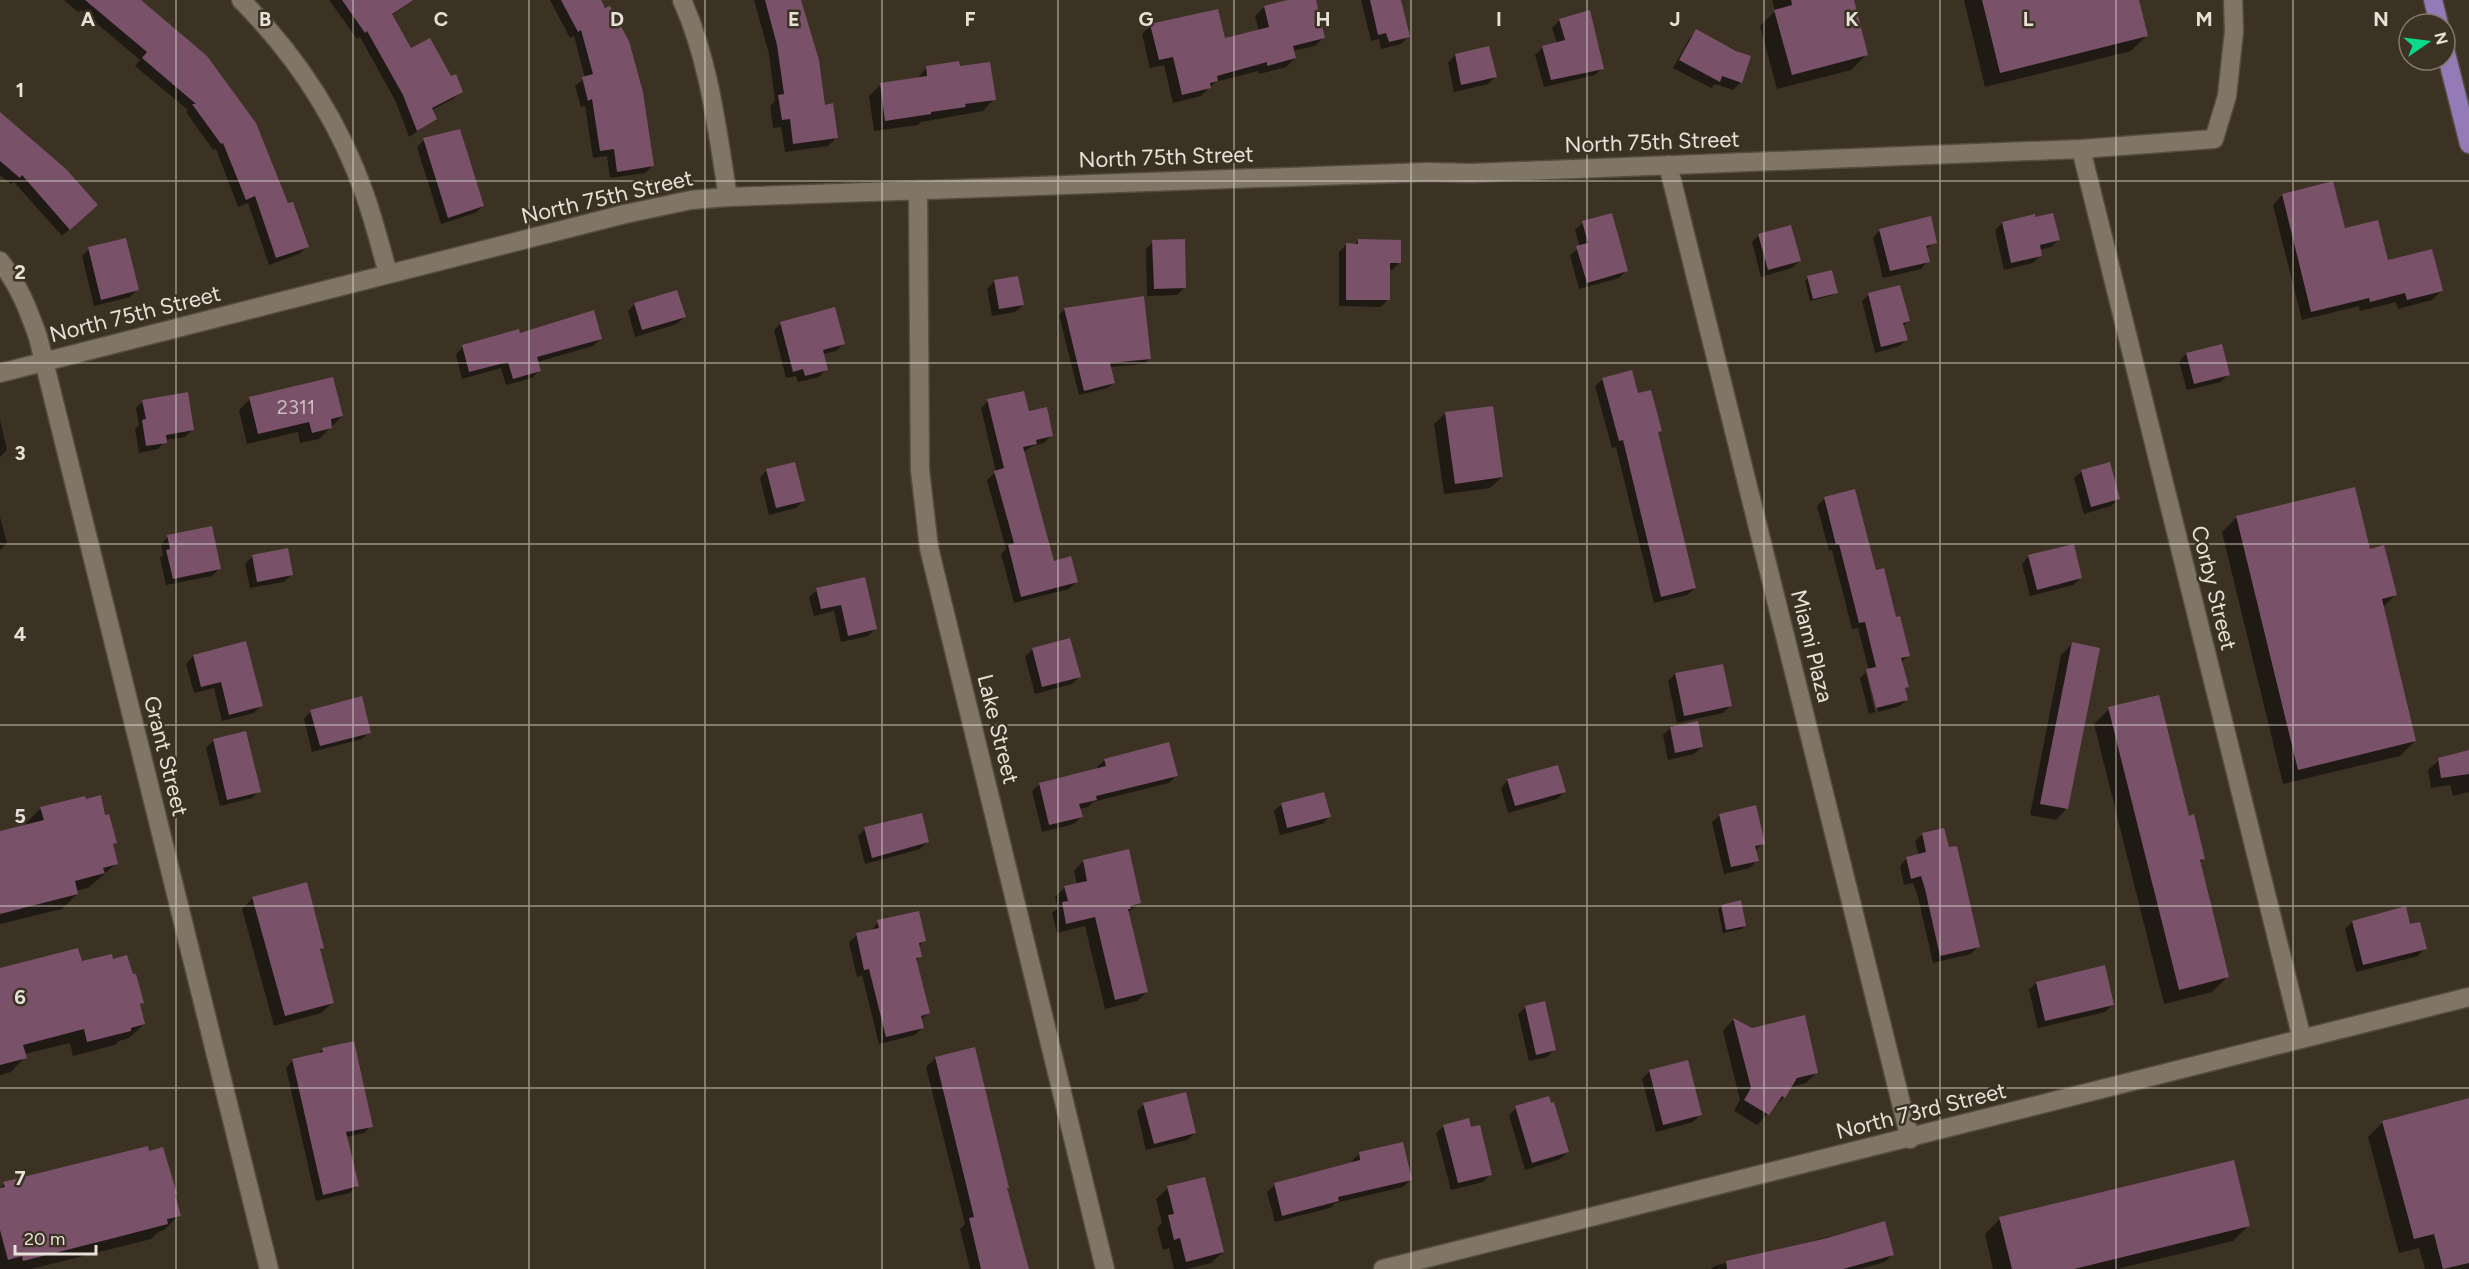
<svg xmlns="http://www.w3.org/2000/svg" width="2469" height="1269" font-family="Figtree,sans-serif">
<rect width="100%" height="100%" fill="#3b3224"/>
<!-- shadow -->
<path fill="#0007" d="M64 0H138L287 205 307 247 299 254 269 265 248 203 238 207 216 149 213 150 186 112 188 110 135 66 140 60 81 10 78 12Z
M329 0H403L405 4 391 16 410 50 450 78 461 92 453 99 432 110 435 119 409 137 396 102 360 37 357 39Z
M550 0H599L652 166 645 173 610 178 607 156 593 158 585 106 581 107 575 86 585 78 574 36 570 38Z
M754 0H799L824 106 837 137 828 146 785 152 781 127 773 128 770 106 775 101 769 54Z
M1293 0H1314L1324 37 1315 46 1293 51 1295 58 1286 67 1259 74 1258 71 1215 82 1201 96 1173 103 1164 65 1150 68 1142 34 1151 25 1224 40 1259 31 1255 16 1264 7Z
M1361 0H1400L1409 36 1401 44 1381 49 1379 39 1371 41Z
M1772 0H1852L1866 55 1851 70 1777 89 1760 26 1775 11Z
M1964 0H2137L2146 36 2131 51 1985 87Z
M1560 20 1602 68 1595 75 1544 87 1535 55 1543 47 1557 43 1552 28Z
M1696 31 1749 57 1740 83 1733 90 1715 84 1711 88 1673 68 1689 39Z
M1455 55 1495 77 1488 84 1454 92 1448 63Z
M927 67 994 99 983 111 921 122 918 125 874 131 869 96 880 85 916 80Z
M0 115 89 212 62 236 14 182 11 184 0 175Z
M424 140 483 206 475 213 441 224 417 147Z
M2282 195 2344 230 2387 262 2441 291 2432 300 2398 309 2396 302 2360 311 2359 306 2302 320 2273 205Z
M1583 223 1627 270 1619 278 1579 289 1570 255 1580 247 1575 230Z
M2002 223 2058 240 2051 247 2039 250 2041 255 2033 263 2004 270 1995 230Z
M1880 230 1935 242 1925 250 1928 261 1921 269 1883 278 1873 238Z
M1759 235 1799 261 1792 268 1761 277 1752 242Z
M1358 241 1399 263 1392 270H1388V299L1381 307 1339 306V252L1346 245H1354Z
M1153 242 1185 287 1177 295 1147 296 1146 249Z
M89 249 137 290 130 297 94 306 82 256Z
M1808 278 1836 292 1833 295 1810 301 1805 281Z
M995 281 1023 305 1015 312 992 316 987 289Z
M1899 286 1908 321 1903 327 1906 339 1900 346 1875 353 1862 301 1868 295Z
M635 304 684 317 677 324 635 337 628 311Z
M1065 309 1150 358 1144 364 1110 367 1114 382 1108 388 1079 395 1059 315Z
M781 323 843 344 836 351 823 354 826 369 819 377 798 382 796 376 786 378 774 330Z
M519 334 600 339 593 346 537 362 539 371 532 378 506 385 501 368 462 379 456 354 463 347Z
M2186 354 2228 374 2221 382 2187 390 2179 362Z
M1603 379 1637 395 1660 430 1657 433 1695 588 1687 595 1654 603 1616 447 1612 448 1595 386Z
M250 399 342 416 319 439 300 443 298 432 247 444 239 410Z
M143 401 192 430 185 437 165 440 158 449 139 453 135 429 139 425 136 408Z
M988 401 1028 413 1051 436 1044 443 1033 446 1023 452 1053 563 1076 582 1069 589 1014 603 1001 554 1006 549 987 480 996 472 981 408Z
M1446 413 1502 477 1490 488 1444 494 1434 424Z
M0 420 7 450 0 457Z
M767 470 803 501 796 508 769 515 760 478Z
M2082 471 2119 499 2111 506 2084 514 2074 478Z
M1824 499 1875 572 1908 655 1901 663 1907 687 1904 690 1907 699 1900 706 1878 712 1869 673H1866L1875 712 1869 714 1860 678 1869 670 1858 628 1852 629 1832 550 1829 551 1817 506Z
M0 517 7 543 0 550Z
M2237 517 2369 551 2395 595 2382 608 2415 741 2400 756 2283 784 2222 532Z
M168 537 220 568 212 576 166 585 160 558 163 555 161 544Z
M253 556 292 574 284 582 250 588 245 564Z
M2029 556 2081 578 2073 585 2030 596 2022 564Z
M864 578 876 628 868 636 841 642 834 611 814 616 809 597 817 590Z
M245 643 261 705 254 713 222 721 214 688 194 693 186 664 193 656Z
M2072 644 2067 808 2056 820 2030 815 2061 655Z
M1033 649 1079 677 1072 684 1035 694 1025 657Z
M1675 674 1730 706 1723 713 1677 723 1668 681Z
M2109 709 2188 817 2204 858 2199 863 2227 977 2212 992 2164 1004 2094 724Z
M311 711 369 732 362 739 312 752 304 719Z
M1670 728 1702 747 1694 754 1668 760 1663 735Z
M213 741 259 791 252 798 220 806 206 748Z
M2469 752V792L2453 796 2450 785 2431 788 2428 770 2439 760Z
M1105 760 1176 776 1169 783 1093 802 1088 807 1079 809 1081 817 1074 824 1042 832 1032 791 1040 784 1098 770 1097 767Z
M1508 780 1564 792 1557 799 1508 813 1501 788Z
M1282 804 1329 817 1322 824 1280 835 1274 811Z
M41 808 104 817 115 843 112 846 116 864 88 888 76 891 77 894 62 909 0 924V833L27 826 26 823Z
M1720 815 1763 843 1755 851 1757 860 1750 868 1724 874 1712 822Z
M865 829 927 842 920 849 865 864 858 836Z
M1923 834 1978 947 1971 954 1933 963 1918 897 1913 883 1904 885 1900 866 1907 858 1919 856 1915 841Z
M1083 861 1139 903 1128 913 1147 992 1137 1001 1105 1009 1085 926 1057 933 1052 913 1058 908 1055 897 1065 887 1077 885 1074 871Z
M253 898 323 947 319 951 333 1002 321 1013 274 1026 242 909Z
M1722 906 1745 925 1742 929 1723 933 1718 909Z
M878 922 924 941 918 947 920 956 916 961 928 1013 921 1020 923 1027 915 1035 879 1044 862 975 857 977 849 942 857 935 871 931Z
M2352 922 2425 948 2418 956 2356 972 2345 929Z
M112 960 142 1003 139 1006 144 1024 129 1038 119 1041 115 1045 73 1056 70 1043 25 1054V1057L11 1072 0 1075V970Z
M2036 983 2113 1004 2105 1012 2038 1028 2029 990Z
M1526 1007 1554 1049 1547 1057 1529 1061 1518 1014Z
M1733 1020 1817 1072 1806 1083 1790 1087 1784 1097 1757 1125 1734 1111 1740 1100 1723 1031Z
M323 1049 371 1126 364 1133 346 1137 357 1186 350 1193 316 1201 286 1068 293 1060 317 1055Z
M936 1058 1005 1189 1027 1269H970L960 1229 965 1224 926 1067Z
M1650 1071 1700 1115 1693 1122 1656 1132 1642 1079Z
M2469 1099V1269H2425L2419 1248 2399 1253 2368 1137 2383 1122Z
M1144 1104 1195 1133 1187 1140 1146 1150 1137 1111Z
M1516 1108 1568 1152 1560 1159 1525 1170 1509 1115Z
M1444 1126 1491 1174 1483 1182 1451 1190 1436 1133Z
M1359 1154 1410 1180 1403 1187 1335 1203 1330 1208 1275 1222 1267 1192 1275 1185 1353 1164 1352 1161Z
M4 1184 174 1195 179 1215 164 1230 158 1232 151 1239 31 1269H0V1188Z
M1168 1188 1223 1252 1211 1263 1187 1269H1174L1169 1248 1163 1250 1157 1228 1162 1223 1156 1199Z
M2000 1219 2248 1226 2233 1241 2117 1269H1993L1985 1234Z
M1884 1223 1892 1255 1885 1262 1860 1269H1711L1714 1266Z"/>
<!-- building -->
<path fill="#795169" d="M85 0H141L207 56 256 123 288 203 293 202 309 247 276 258 255 196 246 200 223 143 221 144 192 104H196L142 58 147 52Z
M342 0H413L392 14 411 48 430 38 451 76 456 74 463 92 432 108 437 119 417 131 403 95 367 31 365 33Z
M561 0H601L605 8 610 6 629 41 643 92 654 166 617 172 614 149 600 151 592 99 588 101 582 77 593 74 581 30 578 32Z
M765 0H801L819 60 825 105 833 103 838 138 793 144 790 119 782 120 778 95 784 94 777 45Z
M1287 0H1316L1325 38 1293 46 1296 58 1267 66V62L1217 76 1218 81 1210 83 1211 88 1182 95 1173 57 1159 60 1150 24 1218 9 1225 38 1269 27 1264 6Z
M1370 0H1401L1410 37 1389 42 1386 33 1378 35Z
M1791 0H1854L1868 55 1792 75 1774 10 1792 5Z
M1982 0H2139L2148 36 2000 73Z
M1590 10 1604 69 1551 80 1542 46 1565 40 1559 19Z
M1696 29 1736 51 1751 56 1742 83 1722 76 1720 82 1679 60Z
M1489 46 1497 77 1461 85 1455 54Z
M959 61 960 66 990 62 996 100 965 104 966 107 931 112V114L885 121 880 83 927 76 926 66Z
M0 112 66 169 98 205 70 230 22 175 20 178 0 161Z
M460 129 484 206 448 218 423 138Z
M2333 181 2345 228 2378 220 2388 260 2432 249 2443 291 2407 300 2405 293 2370 302 2369 298 2311 312 2282 194Z
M1612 213 1628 271 1587 283 1576 246 1588 243 1582 221Z
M2053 213 2060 240 2040 245 2042 256 2011 263 2002 222 2035 214V217Z
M1931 216 1937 243 1926 246 1930 262 1890 271 1879 229Z
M1791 225 1801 261 1768 270 1758 234Z
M126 238 139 290 101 300 88 247Z
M1185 239 1186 288 1154 289 1152 240Z
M1358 239 1401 240V263H1390V300H1346V243L1358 244Z
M1832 270 1838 293 1813 299 1807 276Z
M1018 276 1024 305 999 309 994 280Z
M1900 285 1910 321 1903 323 1908 340 1881 347 1868 293Z
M677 290 686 317 642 330 634 303Z
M1144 296 1151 359 1110 363 1115 383 1084 391 1064 308Z
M835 307 845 344 823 350 828 370 805 376 803 369 793 372 780 322Z
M594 310 602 339 537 357 541 371 513 379 508 362 469 372 462 345 519 329 520 333Z
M2222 344 2230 375 2194 384 2186 353Z
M1632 370 1638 393 1651 390 1662 431 1658 432 1696 588 1661 597 1623 440 1619 441 1602 378Z
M333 377 343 416 331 419 332 428 312 433 309 422 258 434 249 397Z
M1024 391 1029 411 1047 407 1053 436 1036 440 1037 444 1023 447 1054 561 1071 556 1078 582 1021 597 1008 545 1014 543 994 471 1004 468 987 399Z
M188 392 194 430 166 435 167 443 146 446 142 420 146 419 142 400Z
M1493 406 1503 477 1455 484 1445 412Z
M795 462 805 501 776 508 766 469Z
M2110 462 2120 499 2091 507 2081 470Z
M2355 487 2370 549 2384 545 2397 595 2382 599 2416 741 2298 770 2236 516Z
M1855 489 1876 570 1884 568 1896 617 1900 616 1910 656 1901 658 1909 687 1905 688 1908 700 1876 708 1866 669 1876 667 1865 622 1859 623 1839 544 1836 545 1824 497Z
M212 526 221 569 173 579 166 550 170 549 167 535Z
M2074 544 2082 578 2037 590 2028 555Z
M288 548 293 575 257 582 252 555Z
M865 577 877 629 848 636 841 605 821 609 816 588Z
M1070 638 1081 677 1042 687 1032 648Z
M246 641 263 706 229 715 221 682 201 687 193 655Z
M2072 642 2100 648 2068 809 2040 804Z
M1723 664 1732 706 1684 716 1675 673Z
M2159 695 2189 816 2194 814 2205 859 2200 860 2229 977 2179 990 2108 707Z
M362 696 371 733 320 746 310 710Z
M1698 721 1703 747 1675 753 1670 727Z
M246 731 261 792 227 800 213 739Z
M1169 742 1178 776 1096 796 1097 800 1079 804 1083 817 1049 825 1039 783 1106 766 1104 759Z
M2469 750V774L2441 778 2438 758Z
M1558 765 1566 792 1515 806 1507 779Z
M1324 792 1331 817 1287 828 1281 803Z
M101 795 105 815 109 814 117 843 113 844 118 864 103 868 105 873 75 881 78 894 0 914V831L44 820 40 807 85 796 86 799Z
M1756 805 1765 844 1755 846 1759 861 1731 867 1719 814Z
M922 813 929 842 872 858 864 827Z
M1944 828 1949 847 1957 846 1980 947 1940 956 1925 889 1921 876 1911 879 1906 857 1926 852 1922 833Z
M1129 849 1141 903 1130 906 1131 909H1128L1148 992 1115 1000 1095 917 1066 924 1062 902 1068 901 1064 886 1087 881 1083 860Z
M307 882 324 948 320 949 334 1003 285 1016 252 897Z
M1741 900 1746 926 1726 930 1721 905Z
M2406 906 2410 924 2420 922 2427 949 2363 965 2352 921Z
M919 911 926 941 919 943 922 957 916 958 930 1013 921 1016 924 1028 886 1037 869 969 864 970 856 933 879 928 877 920Z
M78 948 82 961 112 954 113 959 127 955 133 974H136L144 1003 140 1004 145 1024 131 1028V1031L87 1042 84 1029 23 1045 27 1058 0 1065V968Z
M2105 965 2114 1005 2045 1021 2036 982Z
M1545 1001 1556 1050 1536 1055 1525 1006Z
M1805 1015 1818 1073 1797 1078 1785 1098 1782 1096 1769 1115 1744 1100 1751 1088 1733 1018 1752 1028Z
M354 1041 373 1127 346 1132 359 1186 323 1195 292 1059 323 1052 322 1048Z
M975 1047 1009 1188H1007L1029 1269H981L969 1218 974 1217 935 1057Z
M1688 1060 1702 1115 1663 1125 1649 1070Z
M1186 1092 1196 1133 1154 1144 1143 1103Z
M1549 1096 1551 1103 1554 1102 1569 1152 1532 1163 1515 1106Z
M2469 1098V1263L2443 1269 2434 1234 2414 1239 2382 1121Z
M1469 1118 1471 1127 1480 1125 1492 1175 1458 1183 1443 1125Z
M1403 1142 1412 1180 1338 1197 1339 1201 1282 1216 1274 1183 1360 1160 1359 1152Z
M148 1146 149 1151 163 1147 177 1194 175 1195 181 1216 167 1219 168 1224 114 1238 23 1261 22 1256 8 1260 0 1230V1188L5 1187 3 1182Z
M2234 1160 2250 1226 2074 1269H2012L1999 1217Z
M1205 1177 1224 1252 1186 1262 1180 1238 1174 1240 1168 1215 1174 1214 1167 1186Z
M1885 1221 1894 1255 1843 1269H1727L1726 1261 1827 1238Z"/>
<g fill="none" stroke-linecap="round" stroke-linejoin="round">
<!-- street casing -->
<g stroke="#554d41" stroke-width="21">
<path id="street" d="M241 0C296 55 339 121 365 195 374 221 381 248 388 274
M682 0C710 63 717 130 728 197
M2081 149 2302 1039
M1668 165 1910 1139
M918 190 920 470 929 548 1105 1269
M0 261C19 285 28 309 38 337L269 1269
M0 373 625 214 691 200 728 197 1428 172 1471 173 2081 149 2214 139 2227 96 2234 31 2233 0
M1383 1269 2469 997"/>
</g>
<!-- primary casing -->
<g stroke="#554d41" stroke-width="21">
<path id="primary" d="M2433 0 2439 24
M2445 49 2469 144"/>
</g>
<!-- street -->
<use href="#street" stroke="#817666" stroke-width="18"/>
<!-- primary -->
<use href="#primary" stroke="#957ab8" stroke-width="18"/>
</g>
<!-- grid -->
<path fill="none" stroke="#e7e1d8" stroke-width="1.5" stroke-opacity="0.55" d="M176 0V1269M353 0V1269M529 0V1269M705 0V1269M882 0V1269M1058 0V1269M1234 0V1269M1411 0V1269M1587 0V1269M1764 0V1269M1940 0V1269M2116 0V1269M2293 0V1269M0 181H2469M0 363H2469M0 544H2469M0 725H2469M0 906H2469M0 1088H2469"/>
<g text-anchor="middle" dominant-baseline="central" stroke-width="5" stroke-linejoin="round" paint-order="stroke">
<!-- number labels -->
<g font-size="20" fill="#ccbdbc">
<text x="296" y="407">2311</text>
</g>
<!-- street labels -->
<g font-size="22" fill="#e7e1d8" stroke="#3b3224">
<text transform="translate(1652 142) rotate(-2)">North 75th Street</text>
<text transform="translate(1166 157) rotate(-2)">North 75th Street</text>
<text transform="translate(607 197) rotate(-13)">North 75th Street</text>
<text transform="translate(135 314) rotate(-14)">North 75th Street</text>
<text transform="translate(2214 588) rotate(76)">Corby Street</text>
<text transform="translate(1812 646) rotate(76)">Miami Plaza</text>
<text transform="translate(998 729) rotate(76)">Lake Street</text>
<text transform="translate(166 756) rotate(76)">Grant Street</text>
<text transform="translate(1921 1111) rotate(-14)">North 73rd Street</text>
</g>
</g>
<g font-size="20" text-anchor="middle" font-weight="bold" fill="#e7e1d8" stroke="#3b3224" stroke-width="5" stroke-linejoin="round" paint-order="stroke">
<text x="88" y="26">A</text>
<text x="265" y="26">B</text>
<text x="441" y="26">C</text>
<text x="617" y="26">D</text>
<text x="794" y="26">E</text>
<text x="970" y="26">F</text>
<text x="1146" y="26">G</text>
<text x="1323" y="26">H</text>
<text x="1499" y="26">I</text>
<text x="1675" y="26">J</text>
<text x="1852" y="26">K</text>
<text x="2028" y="26">L</text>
<text x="2204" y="26">M</text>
<text x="2381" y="26">N</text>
<text x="20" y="97">1</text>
<text x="20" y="279">2</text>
<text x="20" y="460">3</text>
<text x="20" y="641">4</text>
<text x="20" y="823">5</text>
<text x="20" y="1004">6</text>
<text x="20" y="1185">7</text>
</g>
<!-- north arrow -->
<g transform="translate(2427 42) rotate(76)"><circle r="28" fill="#3b3224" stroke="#80786c" stroke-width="1.5"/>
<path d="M0-4.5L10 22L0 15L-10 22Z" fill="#08d98b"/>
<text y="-9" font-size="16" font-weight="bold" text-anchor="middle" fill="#e7e1d8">N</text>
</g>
<!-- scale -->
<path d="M15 1245v9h81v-9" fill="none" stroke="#e7e1d8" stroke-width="3"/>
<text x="24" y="1245" font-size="18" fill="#e7e1d8" stroke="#3b3224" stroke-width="4.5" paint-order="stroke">20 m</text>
</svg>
